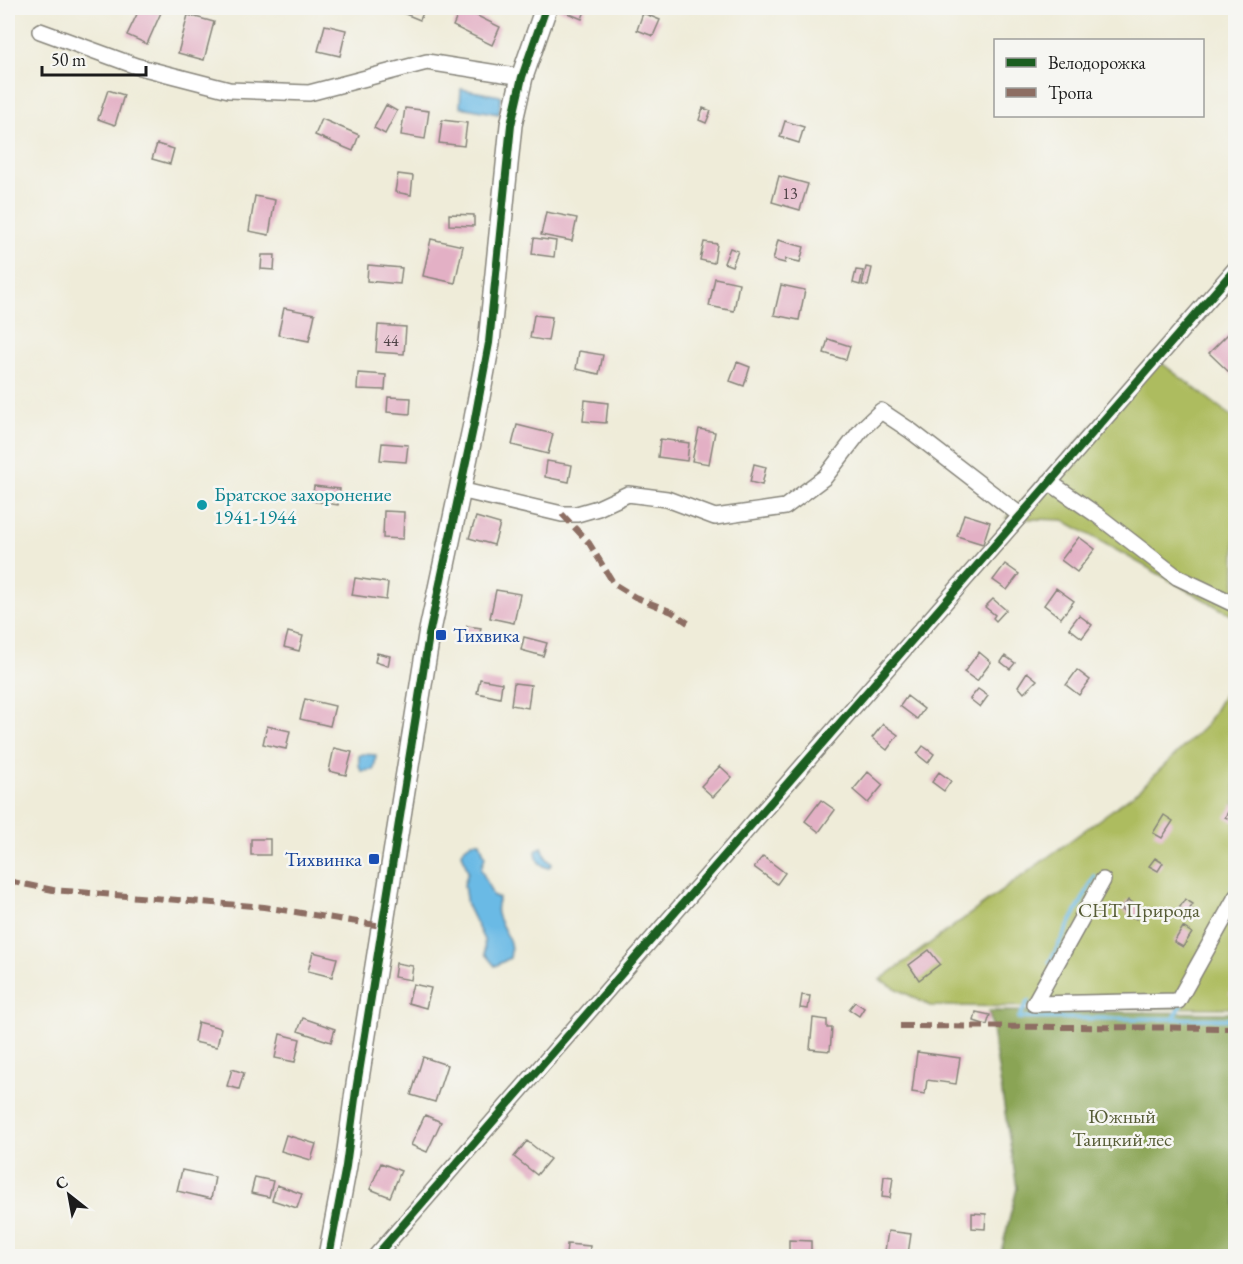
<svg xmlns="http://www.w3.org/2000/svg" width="1243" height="1264" font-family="'EB Garamond',serif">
<rect width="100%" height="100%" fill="#f6f6f2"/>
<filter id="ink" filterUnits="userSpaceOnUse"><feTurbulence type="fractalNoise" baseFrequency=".0167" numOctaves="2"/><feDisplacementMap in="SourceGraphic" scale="12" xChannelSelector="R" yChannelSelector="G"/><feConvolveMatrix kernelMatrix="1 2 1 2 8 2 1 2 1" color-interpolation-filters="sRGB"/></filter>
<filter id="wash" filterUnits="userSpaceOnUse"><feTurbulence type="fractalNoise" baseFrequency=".008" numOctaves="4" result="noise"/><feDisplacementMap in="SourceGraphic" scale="24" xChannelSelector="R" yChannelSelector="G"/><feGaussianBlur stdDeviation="1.35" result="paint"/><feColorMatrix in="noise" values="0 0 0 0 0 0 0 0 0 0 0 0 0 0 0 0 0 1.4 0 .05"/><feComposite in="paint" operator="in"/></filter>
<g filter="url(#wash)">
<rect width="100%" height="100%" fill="#efecd9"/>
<!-- green -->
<path fill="#adbc5e" stroke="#646c3d" stroke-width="1.5" d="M1155 358 1235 419V617L1063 520 1006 518Z
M1235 675V1008L930 1006 880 980 1138 791 1206 725Z"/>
<!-- forest -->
<path fill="#8aa455" stroke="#536038" stroke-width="1.5" d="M989 1011 1235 1013V1256H1000L1017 1188Z"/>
<!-- water -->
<path fill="#6abae5" stroke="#436b80" stroke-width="1.5" d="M461 89 501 96 499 114 460 107Z
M362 754 376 755 374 770 361 771 359 765V756Z
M472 842H480L485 857 481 869 493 896 499 898C488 922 516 931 510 958L495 966 485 954 484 940 467 905 464 885 468 872 462 853 465 847Z
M542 847 547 859 552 864 548 868C538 864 537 861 536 851Z"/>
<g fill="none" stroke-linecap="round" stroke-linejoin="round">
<!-- stream -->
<path stroke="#6abae5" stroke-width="4" d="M1232 887 1236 880
M1049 963 1095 876
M1028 1001 1019 1018 1236 1019
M1174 1018 1182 1004"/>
</g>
<g id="blocks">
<!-- building -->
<path fill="#e3b0c5" d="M140 8H163L147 44 127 35Z
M218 8H238L237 12Z
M405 8H425L420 20 403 13Z
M461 8 500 27 492 45 453 26Z
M555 8H586L582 19Z
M643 13 660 20 653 36 637 30Z
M188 15 214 22 204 60 178 53Z
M325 25 346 30 340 56 318 51Z
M108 90 124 95 115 125 98 119Z
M386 105 397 111 385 134 374 128Z
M405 108 429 111 425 139 401 135Z
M703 108 711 111 706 123 699 120Z
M322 119 359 135 353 151 315 135Z
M442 120 467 123 464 146 439 143Z
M785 121 804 127 799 143 780 137Z
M157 144 174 149 170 164 152 159Z
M398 174 413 176 411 195 395 192Z
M779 176 808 184 800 210 772 202Z
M255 196 275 200 269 235 249 231Z
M546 212 577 218 572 241 541 235Z
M449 214 474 215V226L449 225Z
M534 238 556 241 554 257 532 254Z
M431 239 463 246 455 283 423 276Z
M778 240 804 247 800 262 786 259 785 263 773 260Z
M704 242 717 244 714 263 700 260Z
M730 248 738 251 732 266 724 263Z
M262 255H275L274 270 261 269Z
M368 265 402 268 400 284 367 281Z
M866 267 872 268 868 286 862 285Z
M856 270 863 271 860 285 853 283Z
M715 278 739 283 734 311 709 306Z
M781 285 805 290 799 320 774 315Z
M284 308 315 314 309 341 278 335Z
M534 315 552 317 548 341 530 338Z
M378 325 406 327 404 354 376 352Z
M1230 332 1236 338V371L1232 375 1209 353Z
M828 339 850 346 846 360 824 353Z
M579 351 603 355 599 374 576 369Z
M737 362 750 367 744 386 730 381Z
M358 373 386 375 385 390 357 389Z
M388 397 411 398 410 414 387 412Z
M585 400 608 403 606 423 583 421Z
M517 425 553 434 548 454 512 445Z
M699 429 715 432 709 464 692 461Z
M660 439 689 443 687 461 658 457Z
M382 443 408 445 406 462 380 460Z
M547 461 572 465 569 482 545 477Z
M754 464 766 467 762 485 750 482Z
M314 486 340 489 338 505 312 501Z
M384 511 404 512 403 539 383 538Z
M964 514 990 522 983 544 957 536Z
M476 517 500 524 494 545 469 538Z
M1079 537 1095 549 1077 572 1061 560Z
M1005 564 1019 574 1007 590 993 580Z
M355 578 388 583 386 600 352 595Z
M1056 588 1074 601 1061 618 1044 605Z
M496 590 520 594 514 623 490 618Z
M993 599 1006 610 996 621 993 618 995 615 985 607Z
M1079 615 1092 625 1082 638 1069 628Z
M467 626 481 628 478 644 464 642Z
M288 632 303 636 299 651 284 647Z
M524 637 547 643 543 656 521 650Z
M979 652 991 662 977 681 964 672Z
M377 653 390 656 388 666 375 662Z
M1005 656 1015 663 1010 669 1001 662Z
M1077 670 1090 680 1079 695 1066 685Z
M1027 672 1037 680 1024 693 1018 686Z
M480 679 502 683 500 698 477 693Z
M514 683 531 685 528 708 511 705Z
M978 689 988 696 980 707 970 699Z
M907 696 924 709 917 719 900 706Z
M305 699 335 706 330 726 300 719Z
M883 724 898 735 887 750 872 738Z
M267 726 290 731 286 749 263 744Z
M923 746 934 754 928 763 917 754Z
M334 748 352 752 346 775 329 771Z
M720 766 732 777 713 797 701 786Z
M868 772 883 785 868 803 853 790Z
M939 772 951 781 944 791 932 782Z
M821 800 835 810 819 832 805 821Z
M1233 804 1236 806V823L1225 817Z
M1164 815 1173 821 1162 838 1153 833Z
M251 839H270V855H251Z
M763 856 785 873 777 884 754 867Z
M1155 858 1163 863 1158 871 1149 866Z
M1185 899 1193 904 1186 915 1178 910Z
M1128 900 1142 908 1136 919 1122 910Z
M1183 927 1192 933 1183 947 1174 942Z
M929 950 940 964 919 980 909 965Z
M313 952 337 958 332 977 308 971Z
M396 963 413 966 411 980 394 977Z
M413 984 431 988 426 1008 408 1003Z
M1236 984V998L1229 994Z
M802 995 810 996 808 1009 800 1008Z
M855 1002 864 1008 859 1016 849 1009Z
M976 1012 990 1015 987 1025 974 1021Z
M303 1018 335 1029 331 1042 298 1031Z
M813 1018 827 1020V1028H832L830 1051 810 1049Z
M198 1022 221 1028 217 1047 194 1042Z
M280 1034 300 1039 295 1062 275 1058Z
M917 1052 960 1058 956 1084 927 1080 925 1094 912 1092Z
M423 1057 447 1065 435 1102 411 1095Z
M232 1069 244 1073 239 1089 227 1086Z
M425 1115 441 1122 427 1152 411 1145Z
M286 1135 316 1144 311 1160 281 1151Z
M527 1141 550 1159 537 1175 514 1157Z
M381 1163 401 1171 390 1197 370 1189Z
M182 1170 215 1177 211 1199 177 1191Z
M884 1176 893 1177 890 1198 882 1197Z
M255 1177 273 1181 269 1197 251 1193Z
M277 1185 302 1194 297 1208 272 1200Z
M972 1213 986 1214 985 1229 972 1228Z
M888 1231 911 1234 908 1254 885 1251Z
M789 1240 811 1241V1256H789Z
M567 1244 590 1246 589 1256H566Z"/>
</g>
</g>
<g filter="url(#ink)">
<use href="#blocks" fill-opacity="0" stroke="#86847a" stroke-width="1.5"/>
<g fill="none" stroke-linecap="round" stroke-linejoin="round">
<!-- street casing -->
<g stroke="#86847a" stroke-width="18">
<path id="street" d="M40 31 136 66 229 90 309 93 427 62 522 77
M1049 482 1097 515 1177 577 1236 605
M460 490 562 514H577L598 508 628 494 667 499 715 517 785 507 825 477 862 429 881 411 911 431 1020 515
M1103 880 1034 1004 1178 1001 1236 897
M376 1256 1236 268"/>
</g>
<!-- secondary casing -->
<g stroke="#86847a" stroke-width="24">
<path id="secondary" d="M329 1256 346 1166 356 1091 429 635 474 424 489 343 511 125 522 77 546 8"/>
</g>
<!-- street -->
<use href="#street" stroke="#fff" stroke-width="15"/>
<!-- secondary -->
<use href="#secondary" stroke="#fff" stroke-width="21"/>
<!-- quiet -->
<path stroke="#8d6e63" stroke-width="6" stroke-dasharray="12 6" stroke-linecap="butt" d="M562 514 589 543 614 584 635 597 672 612 688 623
M8 881 53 890 264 907 382 926
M900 1026 1236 1028"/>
<!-- cycleway casing -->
<g stroke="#f6f6f2" stroke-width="11">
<path id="cycleway" d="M329 1256 346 1166 356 1091 429 635 474 424 489 343 511 125 522 77 546 8
M376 1256 1236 268"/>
</g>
<!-- cycleway -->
<use href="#cycleway" stroke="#1b5e20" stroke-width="8"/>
</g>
</g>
<!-- markers -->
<circle fill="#0f9aa8" stroke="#f6f6f2" stroke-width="2" cx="202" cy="505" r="6"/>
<g fill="#1a4fb4" stroke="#f6f6f2" stroke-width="2">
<rect x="435" y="629" width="12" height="12" rx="3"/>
<rect x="368" y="853" width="12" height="12" rx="3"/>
</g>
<g text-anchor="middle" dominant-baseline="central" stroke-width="5" stroke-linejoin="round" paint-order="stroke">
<!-- number labels -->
<g font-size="16" fill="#4e4146">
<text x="790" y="193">13</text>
<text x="391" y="340">44</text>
</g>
<!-- culture labels -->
<g font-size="20" fill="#0d838f" stroke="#f6f6f2" text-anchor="start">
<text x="214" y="494">Братское захоронение<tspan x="214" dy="23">1941-1944</tspan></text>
</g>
<!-- transit labels -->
<g font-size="20" fill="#164399" stroke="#f6f6f2" text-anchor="start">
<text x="453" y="635">Тихвика</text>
<text x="362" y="859" text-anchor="end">Тихвинка</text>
</g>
<!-- park labels -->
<g font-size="20" fill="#565c36" stroke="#f6f6f2">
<text x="1139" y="910">СНТ Природа</text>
<text x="1122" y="1116">Южный<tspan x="1122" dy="23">Таицкий лес</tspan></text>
</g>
</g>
<!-- margin -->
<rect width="1243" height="1264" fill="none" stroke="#f6f6f2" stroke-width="30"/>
<!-- legend -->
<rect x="994" y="39" width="210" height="78" fill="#f6f6f2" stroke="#9f9f9c" stroke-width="1.5"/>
<rect x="1006" y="58" width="30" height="9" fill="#1b5e20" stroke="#9f9f9c" stroke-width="1.5"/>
<text x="1048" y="69" font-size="18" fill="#1c1c1c">Велодорожка</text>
<rect x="1006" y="88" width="30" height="9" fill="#8d6e63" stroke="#9f9f9c" stroke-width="1.5"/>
<text x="1048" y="99" font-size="18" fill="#1c1c1c">Тропа</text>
<!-- north arrow -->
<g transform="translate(69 1195) rotate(329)" stroke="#f6f6f2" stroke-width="4.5" paint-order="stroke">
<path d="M0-4.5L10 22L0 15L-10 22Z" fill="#1c1c1c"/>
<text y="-9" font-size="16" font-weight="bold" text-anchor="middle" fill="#1c1c1c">С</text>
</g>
<!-- scale -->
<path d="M42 66v9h104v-9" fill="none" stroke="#1c1c1c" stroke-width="3"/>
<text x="51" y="66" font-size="18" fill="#1c1c1c" stroke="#f6f6f2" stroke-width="4.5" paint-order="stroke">50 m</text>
</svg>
